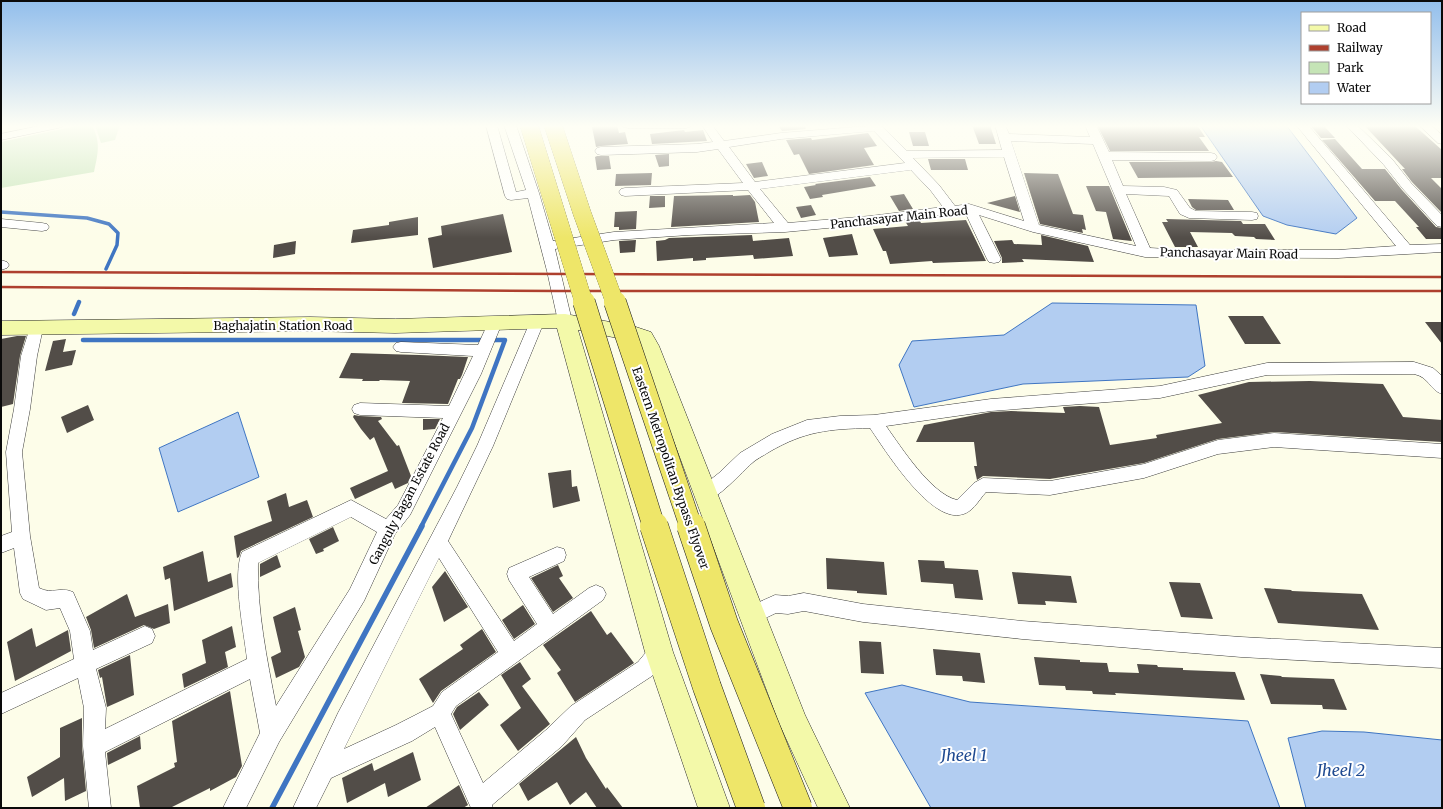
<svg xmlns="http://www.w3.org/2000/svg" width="1443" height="809" font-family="Merriweather,serif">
<rect width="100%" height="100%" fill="#fdfde9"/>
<!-- green -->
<path fill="#c5e4b6" d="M81 125H92C101 143 98 153 94 172L1 188V142Z
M95 125H120L115 140 101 143Z"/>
<!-- water -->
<path fill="#b2cdf1" stroke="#3f75c2" d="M1200 125H1286L1357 218 1336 234 1287 225 1263 216Z
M1052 303 1196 305 1205 366 1188 377 1023 384 914 407 899 365 912 341 1004 335Z
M238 412 259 477 178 512 159 448Z
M902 685 970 702 1248 721 1280 808H931L865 693Z
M1322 731 1364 732 1442 740V808H1306L1288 738Z"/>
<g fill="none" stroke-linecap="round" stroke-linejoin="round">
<!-- stream-far2 -->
<path stroke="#3f75c2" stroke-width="3.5" d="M1 212 87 218 109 224 118 233 117 245 106 269"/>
<!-- stream-far1 -->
<path stroke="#3f75c2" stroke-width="4.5" d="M74 314 79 302
M83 340H505L472 428 421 527"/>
<!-- stream -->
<path stroke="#3f75c2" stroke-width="5.5" d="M272 808 422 526"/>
</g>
<!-- building -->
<path fill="#524d48" d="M596 125H617L619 133 625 132 628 144 601 146 596 147 592 127 596 126Z
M778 125H804L806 129 782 131Z
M972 125H990L996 144H979Z
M1097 125H1197L1205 137H1199L1209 151H1110Z
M1310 125H1323L1335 138H1321Z
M1364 125 1415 126 1442 150V178H1431L1442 189V213L1412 182 1402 169H1405Z
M684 130 685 132 703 130 707 141 652 144 650 134Z
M909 132H925L929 146H913Z
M868 133 877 146 864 148 874 165 809 174 799 154 794 155 786 140 811 138 812 140Z
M1335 139 1362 169H1385L1402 190 1436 227 1442 228V239H1426L1416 227H1419L1395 201H1375L1322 140Z
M669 154V166L659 167 655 155Z
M597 156H609L611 169 597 170 595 157Z
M928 159H965L968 170H931Z
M1216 161 1222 162 1233 177 1138 178 1129 162H1211Z
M762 162 768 176 754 178 746 164Z
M652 173 651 185 615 186 616 174Z
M1024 173 1058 174 1073 214 1083 215 1086 230 1082 229 1083 233 1040 224Z
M870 177 876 186 822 195 823 197 810 199 804 187 816 185 815 184Z
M1086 186H1109L1132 241 1113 239 1106 212 1096 211Z
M904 194 913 209 899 211 890 196Z
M733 195V196L750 195 755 202 759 222 671 227 674 196Z
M650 196H665V207L649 208Z
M1015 196 1020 212 987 203Z
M1188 199 1228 200 1234 210H1196L1192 207Z
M811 205 816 215 801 218 796 207Z
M637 211 636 229 619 230V227H614L615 212Z
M503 214 512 252 433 268 428 238 442 235 441 226Z
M418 217V235L351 243 353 230 389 225V222Z
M919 219 921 223 966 220 986 261 933 263 932 261 890 264 886 251H883L873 229 908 226 905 221Z
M1166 219 1241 221 1243 224H1265L1275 240 1256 239 1254 237 1235 236 1232 233 1190 232 1198 247H1175L1162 222H1168Z
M852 234 858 255 829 257 823 238Z
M752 235 753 241 789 238 793 256 754 259 753 255 706 258V260L693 261V258L657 261 656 241 665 240 669 238Z
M1041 235 1088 246 1094 262 1022 259 1024 262 1002 263V258L994 241 1012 240 1014 244 1042 245Z
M636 240 635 252 620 253 619 241Z
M296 241 295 254 273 258 274 245Z
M1228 316H1263L1281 344H1245Z
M1425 322H1442V344Z
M17 336H26L20 356 13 404 1 407V339Z
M66 339 63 352 76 350 72 365 45 371 53 341Z
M351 353 419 355 468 357 462 375 460 379H458L448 404 402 403 410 381 380 380 379 381H362L363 379 339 378Z
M1310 381 1383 384 1403 417 1442 420V442L1274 432 1218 439 1144 463 1050 479 983 476 977 480 974 466H977L974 442H916L924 425 991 412 1011 411 1065 413 1063 407 1080 406 1099 407 1110 445 1157 438 1156 435 1222 423 1198 395 1249 382Z
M88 405 94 420 67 433 61 417Z
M354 415 360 416 381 417 382 419 378 421 397 446 399 445 411 476 408 483 395 489 392 482 355 499 350 488 388 471 374 437 370 440 361 429 353 417Z
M423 419H440L435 429 423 430Z
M571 470 572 487 577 486 580 501 553 508 548 473Z
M286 493 289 507 307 500 313 517 241 551 239 557 237 558 234 536 272 521 267 501Z
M333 527 339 541 323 549 324 551 316 554 309 539Z
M203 551 208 582 231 573 233 587 174 611 170 578 165 580 163 567Z
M277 555 281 567 260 577V564Z
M826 558 884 562 887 595 857 593V591L827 589Z
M918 560 944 561 945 568 978 570 983 600 955 598 953 584 921 582Z
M558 565 563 576 559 578 573 598 553 612 531 578Z
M445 571 468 607 444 622 432 587Z
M1012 572 1071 576 1077 603 1045 601 1046 605 1018 604Z
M1169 582 1200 583 1213 619 1181 617Z
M1264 588 1291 590 1292 591 1362 594 1379 630 1278 623Z
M127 594 135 617 168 604 170 623 154 629 144 625 94 648 91 630 86 617Z
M523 605 535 624 514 639 502 620Z
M295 607 301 630 298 631 305 657 299 667 276 678 271 657 281 652 273 617Z
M591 611 607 635 611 632 634 663 575 702 557 673 561 670 543 645Z
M232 626 236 647 225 652 228 667 184 688 182 674 206 663 202 640Z
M32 628 36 647 68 630 71 651 15 681 7 642Z
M482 629 496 652 441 691 433 703 419 679 463 649 460 645Z
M859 641 881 642 884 674 861 673Z
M933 649 980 653 985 683 963 681 962 676 936 675Z
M130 655 134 695 107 707 102 677 100 678 98 670Z
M1034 657 1080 660V662L1107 663 1109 672 1139 673 1137 664 1157 665 1158 667 1183 668V670L1235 672 1245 700 1115 693 1116 695 1093 694 1092 691 1066 690 1065 686 1039 685Z
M520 662 531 679 522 686 550 724 518 751 500 725 521 708 501 675Z
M1260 674 1281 676 1282 677 1334 679 1347 710 1323 709 1322 705 1271 704Z
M230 691 242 766 236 777 210 791V788L170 808H140L137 786 175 767 174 763 177 762 172 721Z
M479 692 489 705 460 730 453 714 457 707Z
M82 718V746L86 791 65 801 64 778 32 797 27 777 60 757V728Z
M140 736 141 749 108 765 107 753Z
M576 737 586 758 606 789 607 787 623 808H597L586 792 570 805 557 782 528 801 519 784Z
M413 752 421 780 388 797 385 783 347 803 342 778 372 763 374 771Z
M459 785 468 805 463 808H425Z"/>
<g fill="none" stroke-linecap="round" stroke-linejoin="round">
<!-- street casing -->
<g stroke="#3d3d3d" stroke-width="1">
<path id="street" d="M44 125H64L62 127 58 128 1 140V134Z
M486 125H497L516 192 526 190 504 125H516L539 193 553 241 614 232 774 223 748 190 625 196 621 195 619 192 621 189 625 188 743 183 718 149 697 152 601 155 597 154 595 151 597 148 601 147 697 144 713 142 702 125H712L724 141 781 133 881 125 907 151 1002 150 995 125H1005L1009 134 1090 137 1085 125H1096L1109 152 1211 153 1215 154 1217 157 1215 160 1211 161 1112 160 1123 186 1164 187 1177 190 1190 208 1196 211 1252 212 1257 213 1258 216 1257 219 1252 220 1189 218 1180 214 1169 196 1126 194 1150 248 1184 250H1338L1396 246 1296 125H1308L1410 245 1442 244V252L1338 258 1145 257 1033 232 979 215 1001 259 999 262 994 263 989 262 987 259 965 212 870 224 785 232 689 235 614 240 555 249 572 321 570 325 565 326 560 325 558 321 547 271 528 198 511 200 507 199 505 196ZM874 131 905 163 755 182 729 147 781 139ZM1011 141 1093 144 1136 246 1039 225ZM1004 157 1024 221 969 204 955 206 939 185 913 158ZM911 170 931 191 943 207 870 216 788 223 760 189Z
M622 125H692L690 127 686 128H628L624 127Z
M1346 125H1357L1392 159 1411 183 1442 215V227L1437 226 1403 189 1384 165Z
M1419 125H1431L1442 135V144L1438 143Z
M1 219 42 223 47 224 49 227 47 230 42 231 1 227Z
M1 260 7 262 9 265 7 268 1 270Z
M537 317 542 318 544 322 493 446 448 541 514 641 537 624 509 580 507 574 509 568 557 547 564 549 566 555 564 561 529 577 553 614 589 588 596 585 603 588 606 594 603 600 456 706 451 714 483 783 546 730 571 706 638 662 652 645 659 642 666 645 669 652 666 659 652 676 585 720 562 746 492 805 493 808H471L435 727 412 741 331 778 316 808H293L338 713 457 487 477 446 530 322 532 318ZM439 558 498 652 442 692 433 706 396 725 344 749Z
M495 318 500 319 502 323 481 374 410 515 395 534 364 601 279 742 246 808H223L260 733 250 679 105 752 111 808H89L83 746 84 708 78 678 1 714V693L74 659 70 631 60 608 46 610 23 599 20 593 14 548 1 553V536L12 532 6 452 14 409 21 356 31 324 36 323 41 324 43 328 37 356 30 409 22 452 30 536 39 588C53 595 59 586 73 592L90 631 93 650 145 626 152 629 155 636 152 643 96 669 106 708 105 729 247 659C244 632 232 576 242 552L351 500 386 519 398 505 443 418 360 415 354 413 352 409 354 405 360 403 449 406 473 356 401 352 396 351 393 347 396 343 401 342 478 345 490 319ZM351 517 377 532 350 589 276 706C267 659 257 611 258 563Z
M1414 362 1433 368 1442 376V394C1430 390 1429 377 1414 374L1267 375 1160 398 991 411 886 426C901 447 931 494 957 500L974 483 983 478 1050 481 1144 464 1218 440 1274 433 1442 444V458L1274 447 1218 454 1144 478 1050 495 986 492C978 501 972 514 959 515 928 519 885 450 870 428 829 429 805 431 769 452 763 456 756 459 751 464 743 471 716 501 706 500 704 500 702 499 700 498L697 493 700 488 719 473 740 453 772 434 807 420 840 416 874 415 991 399 1160 386 1267 363Z
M804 593 863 604 1022 621 1241 637 1442 648V668L1241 657 1022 639 863 622 804 611 788 614 776 613 753 624 746 622 743 615 746 608 775 595 788 596Z"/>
</g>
<!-- secondary casing -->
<g stroke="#2c2c2c" stroke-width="1">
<path id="secondary" d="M565 314 633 326 651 332 659 346 805 715 850 808H818L779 723 637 342 578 330 673 652 730 808H698L645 652 557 328 395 333 310 331 1 335V321L310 317 395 319Z"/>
</g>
<!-- street -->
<use href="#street" fill="#fff" fill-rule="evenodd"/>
<!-- secondary -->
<use href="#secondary" fill="#f3f9a9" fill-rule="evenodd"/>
<!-- rail -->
<path stroke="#ae402e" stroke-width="2.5" d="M1 272 1442 277
M1 287 559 291H1442"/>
<!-- primary-bridge-far2 casing -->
<g stroke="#1b1b1b" stroke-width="18" stroke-linecap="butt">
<path id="primary-bridge-far2" d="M529 125 584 303
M553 125 582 213 615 303"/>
</g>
<!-- primary-bridge-far1 casing -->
<g stroke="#1b1b1b" stroke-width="23" stroke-linecap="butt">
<path id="primary-bridge-far1" d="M584 302 654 527
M615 302 691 527"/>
</g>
<!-- primary-bridge casing -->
<g stroke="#1b1b1b" stroke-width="29" stroke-linecap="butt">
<path id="primary-bridge" d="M654 526 707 687 751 808
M691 526 724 624 798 808"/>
</g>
<!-- primary-bridge-far2 -->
<use href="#primary-bridge-far2" stroke="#eee669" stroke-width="18"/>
<!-- primary-bridge-far1 -->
<use href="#primary-bridge-far1" stroke="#eee669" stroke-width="22"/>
<!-- primary-bridge -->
<use href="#primary-bridge" stroke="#eee669" stroke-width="28"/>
</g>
<!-- sky -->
<linearGradient id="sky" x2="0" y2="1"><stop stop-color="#92beec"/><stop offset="0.53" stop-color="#fefef5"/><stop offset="1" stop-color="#fefef5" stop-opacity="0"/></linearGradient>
<rect width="1443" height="238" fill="url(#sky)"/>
<g text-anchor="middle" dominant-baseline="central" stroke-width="4" stroke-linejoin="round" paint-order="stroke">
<!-- street labels -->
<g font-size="12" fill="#0a0a0a" stroke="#fff">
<text transform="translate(899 217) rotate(-6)">Panchasayar Main Road</text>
<text transform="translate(1229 253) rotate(1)">Panchasayar Main Road</text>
<text x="283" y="325">Baghajatin Station Road</text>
<text transform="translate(671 468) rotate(71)">Eastern Metropolitan Bypass Flyover</text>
<text transform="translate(409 494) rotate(-62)">Ganguly Bagan Estate Road</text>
</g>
<!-- near-water labels -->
<g font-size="16" font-style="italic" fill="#1f4a91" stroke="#fff">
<text x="964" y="755">Jheel 1</text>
<text x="1341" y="770">Jheel 2</text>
</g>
</g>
<!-- border -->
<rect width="1443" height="809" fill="none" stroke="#0a0a0a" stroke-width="4"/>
<!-- legend -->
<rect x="1301" y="12" width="130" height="92" fill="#ffffff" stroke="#9d9d9d"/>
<rect x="1309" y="25" width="20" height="6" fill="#f3f9a9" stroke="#9d9d9d"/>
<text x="1337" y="32" font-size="12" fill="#0a0a0a">Road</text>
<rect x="1309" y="45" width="20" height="6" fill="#ae402e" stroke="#9d9d9d"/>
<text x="1337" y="52" font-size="12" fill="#0a0a0a">Railway</text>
<rect x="1309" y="62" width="20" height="12" fill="#c5e4b6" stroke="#9d9d9d"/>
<text x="1337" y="72" font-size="12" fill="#0a0a0a">Park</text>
<rect x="1309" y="82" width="20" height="12" fill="#b2cdf1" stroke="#9d9d9d"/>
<text x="1337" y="92" font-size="12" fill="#0a0a0a">Water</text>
</svg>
